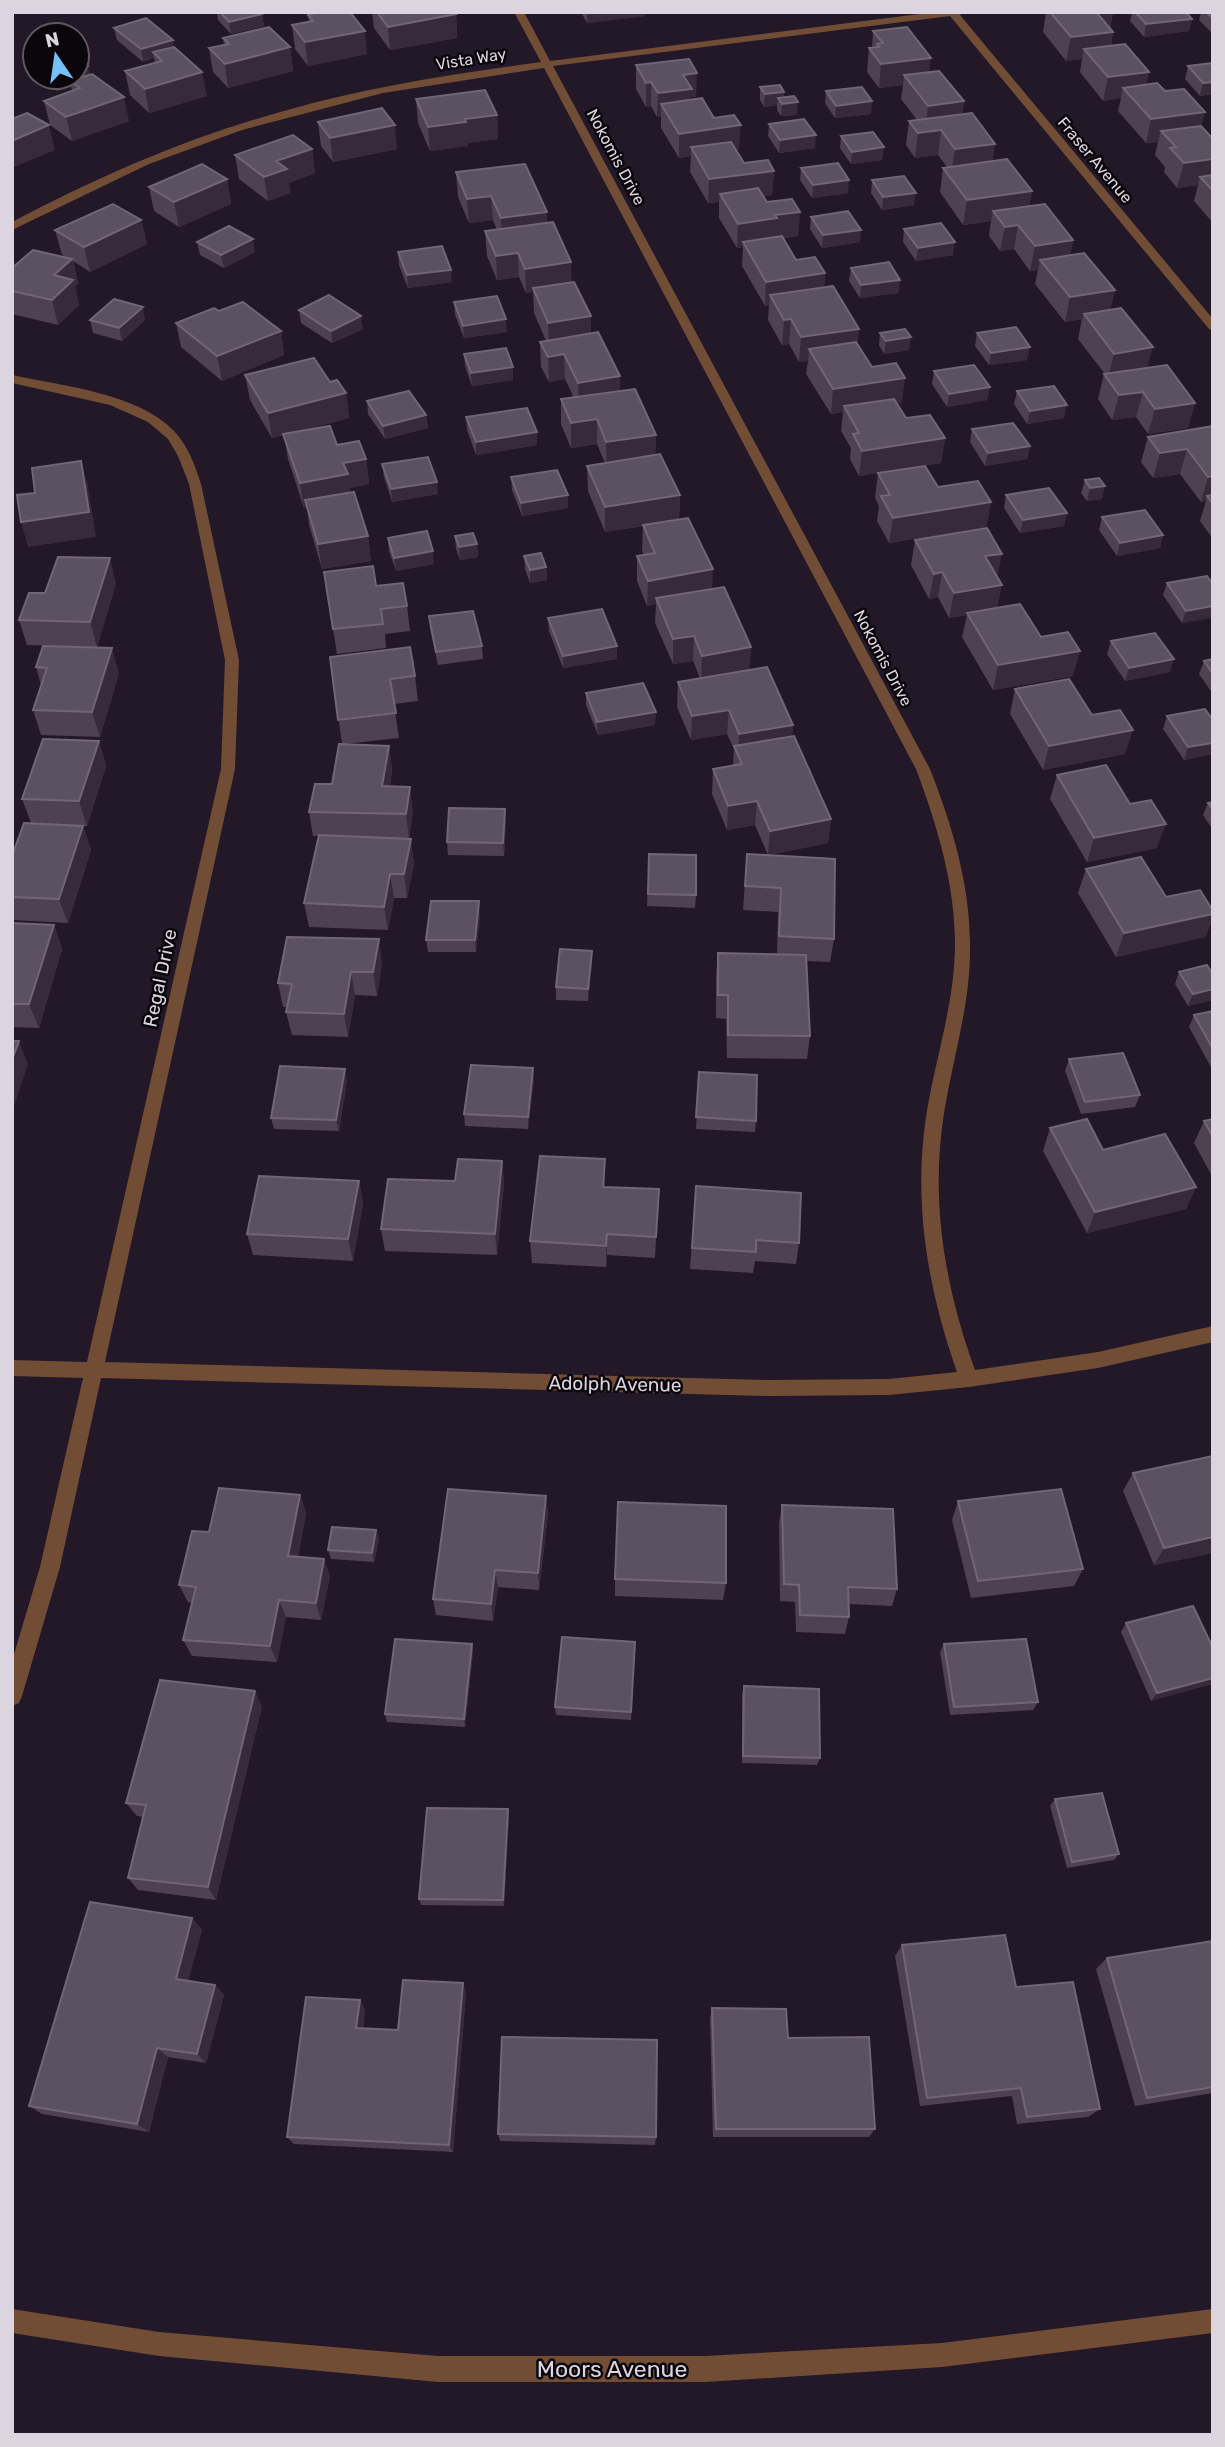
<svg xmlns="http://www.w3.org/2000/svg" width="1225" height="2447" font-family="Rubik,sans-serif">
<rect width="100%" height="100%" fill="#231828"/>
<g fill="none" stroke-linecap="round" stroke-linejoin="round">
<!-- minor -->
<path fill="#714d36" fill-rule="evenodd" d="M514 12H524L550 61 935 12H964L960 15 1213 319V330L1209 329 950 16 553 66 930 769C952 825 970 884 970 945 971 1003 953 1057 944 1113 930 1202 945 1287 975 1370L1098 1352 1213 1326V1342L1098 1368 969 1387 889 1395 768 1396 101 1378 60 1567 22 1696 19 1703 12 1706V1661L40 1567 83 1378 12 1376V1360L87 1362 221 769 225 660 189 484 178 456 168 439 148 422 110 405 12 383V375C62 386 138 393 174 431 188 446 195 465 201 484L239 660 235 769 105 1362 768 1380 889 1379 957 1372C928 1289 913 1205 926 1117 935 1059 955 1003 955 944 955 884 937 825 916 769L544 68 383 93 242 130 149 164 12 230V222C99 176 189 137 284 111 368 87 454 74 541 62Z
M12 2309 159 2332 438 2356H705L942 2343 1213 2309V2333L942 2367 705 2382H438L159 2356 12 2333Z"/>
</g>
<!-- wall -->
<path fill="#4d4152" d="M217 12H260L262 14 264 26 231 34 218 20Z
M314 12H350L367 54 308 66 295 49 292 25 309 22 308 15 315 13Z
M372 12H454L456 14 457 38 390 50 374 28Z
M581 12H645V16L587 23Z
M1046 12H1113L1110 29 1113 32 1111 46 1146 85 1165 91 1213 139V223L1194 201 1198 185 1177 188 1164 172 1165 167 1155 155 1158 142 1146 143 1118 111 1121 98 1103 101 1080 72 1082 59 1066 61 1043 32Z
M1132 12H1186L1192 19 1189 31 1144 37 1130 21Z
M1201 12H1213V34L1199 20Z
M114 28 174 47 207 96 149 113 130 95 125 71 155 63 154 58 143 62 117 40Z
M873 31 929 72 964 101 962 115 995 144 992 161 1032 191 1029 206 1073 240 1070 255 1115 290 1110 310 1147 368 1195 403 1188 428 1148 434 1136 417 1112 420 1098 399 1104 374H1105L1078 339 1082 319 1065 322 1035 284 1038 270 1030 271 1014 249 1000 251 989 236 991 221 963 225 940 192 943 168 947 167 938 155 915 158 906 145 909 121 917 120 901 99 903 85 879 88 867 72 869 48H872Z
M223 38 290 47 293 71 228 88 213 72 209 48 224 45Z
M1213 63V94L1200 96 1185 79 1188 66Z
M636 65 696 97H691V100L714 118 739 149 736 150 744 163 774 171 772 195 763 196 767 202 798 236 783 238 796 260 825 273 824 288 859 329 857 344 872 367 902 403H897L906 418 945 438 941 463 859 476 850 459 851 448 841 431 843 412 831 414 806 374 808 361 799 362 789 344 782 345 768 320 769 306H765L742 266 743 247 737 248 719 218V202L708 203 690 172 691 156 679 158 661 128V117H657L651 106 646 107 636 89Z
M90 74 129 121 72 141 50 125 44 101 72 91 71 86 57 91 38 77H77Z
M760 87 784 92V97L797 115 781 116 777 110V105L764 107 760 100Z
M826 91 871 114 835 118 825 103Z
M416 99 497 115 498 139 467 143 468 146 430 151 418 123Z
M318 122 397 149 333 162 321 146Z
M769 124 815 148 779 153 768 136Z
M841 136 884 147 882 160 851 164 840 148Z
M312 149 315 173 289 183 290 193 268 201 239 179 235 155Z
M801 168 848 193 812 198 800 180Z
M456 172 547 212V223L572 282 591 316V334L620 391 656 435 655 455 680 495 679 519 712 589 751 647 749 670 793 725 792 736 831 819 828 843 768 855 755 825 727 830 712 794 713 769 733 766 734 749 727 734 691 740 677 707 678 682 700 678 693 661 673 664 655 623 656 604 647 606 637 581V556L644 555 642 550 643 526 605 532 588 491 587 466 605 463 597 444 571 448 561 424V399L574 398 565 379 549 382 541 367 540 342 546 341 534 313 533 292 526 293 519 277 497 280 487 256 485 231 497 230 493 220 469 223 458 197Z
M227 179 231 204 179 227 154 211 149 187Z
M872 180 914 205 882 210 871 193Z
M811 217 860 242 822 248 810 229Z
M141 220 147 244 90 272 73 261 78 283 75 287 79 305 58 325 12 314V268L66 257 62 255 55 230Z
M904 229 953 255 916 261 903 242Z
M197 242 255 252 224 268 200 255Z
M398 252 452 282 408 288 399 265Z
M851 268 900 280 898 293 860 298 849 281Z
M454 302 507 332 464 338 455 315Z
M299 310 363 329 332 343 301 323Z
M219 311 281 331 284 355 222 381 181 347 176 323Z
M90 320H145L122 341 93 333Z
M880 333 909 350 884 354 879 345Z
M977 333 1027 360 989 365 975 346Z
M464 354 513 380 472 386 465 366Z
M934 371 990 387 987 400 947 407 932 384Z
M245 375 330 382 346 393 349 418 292 433 337 445 366 459 369 484 350 488V493L368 536 371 561 322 569 309 525 307 507 304 508 288 459 284 435 272 438 250 400Z
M1017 391 1064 418 1027 424 1014 404Z
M367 401 426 415 428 428 385 439 368 414Z
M466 417 537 432V445L476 455 467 430Z
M1213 426V539L1200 521 1206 501 1201 502 1180 474 1153 478 1141 462 1148 437Z
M972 429 1030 446 1027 459 985 466 970 442Z
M382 464 438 494 392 502 384 477Z
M878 473 938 487 991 502 986 527 889 543 877 521 879 506 875 498Z
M511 477 568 495V508L522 516 512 490Z
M1085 480 1102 499 1087 501 1081 493Z
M1006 495 1067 513 1064 526 1020 533 1004 508Z
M1102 517 1163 535 1160 548 1117 556 1099 530Z
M455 536 477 544 478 557 460 560 456 549Z
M388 538 434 564 396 571 389 551Z
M915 540 997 578V607L1041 637 1073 676 993 690 962 637 967 615 949 618 938 597 929 599 911 565Z
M524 556 546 567 547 580 530 583 525 569Z
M324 572 376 586 407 606 410 631 385 634 386 648 337 654Z
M116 583 97 647 27 645 19 620 45 593Z
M1167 583 1213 584 1182 623 1163 595Z
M429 616 482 646 483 659 438 665 430 629Z
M548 618 617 646V659L563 668 549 631Z
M1111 641 1170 672 1125 681 1107 654Z
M330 657 415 676 418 701 394 704 399 738 344 744 389 746 392 770 390 786 413 811 409 839 414 863 407 898H394L388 930 309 927 304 903 319 836H313L309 812 332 784 342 744Z
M1213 659V694L1199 674 1204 661Z
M36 667 119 673 100 737 41 735 33 710 41 685Z
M1015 689 1092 715 1125 754 1043 770 1010 714Z
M586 693 655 725 598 735 586 705Z
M1167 716 1213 720V754L1184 760 1163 729Z
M99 741 106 766 87 826 31 823 22 799Z
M1057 775 1130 804 1157 848 1087 862 1050 799Z
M1213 802V830L1203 815 1208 803Z
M506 821 504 856 448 855 447 842Z
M83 826 91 850 68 923 12 920V856Z
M649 854 696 895 695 908 647 906Z
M747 854 834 939 830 962 807 961 810 1036 807 1059 727 1058 726 1019 716 1018V977L718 953 777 955 778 912 743 910Z
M1086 869 1166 897 1213 911V918L1205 937 1116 957 1078 893Z
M480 914 476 952H428L426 940Z
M12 923 54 925 62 949 39 1028 12 1027Z
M592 951V963L588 1001 556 1000V987Z
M382 963 377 996 355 995 348 1037 292 1035 286 1012 287 1007H283L278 983Z
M1179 972 1213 975V1000L1188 1006 1175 984Z
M1213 1011V1069H1212L1189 1027 1194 1015Z
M1069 1059 1140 1095 1135 1107 1081 1114 1065 1071Z
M533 1068 534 1080 528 1129 465 1126 464 1114Z
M699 1072 756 1121 755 1132 696 1129Z
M347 1081 339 1131 274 1129 271 1118Z
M1213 1119V1178L1194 1143 1204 1121Z
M1050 1128 1196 1187 1186 1209 1087 1233 1043 1151Z
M605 1159V1187L659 1189 655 1258 607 1255 606 1267 532 1263 530 1241Z
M502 1161 504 1183 497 1255 385 1251 381 1229 455 1181Z
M359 1181 363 1203 353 1261 253 1255 247 1234Z
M696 1186 799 1243 796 1264 755 1261 753 1273 690 1269Z
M1213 1456V1553L1154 1565 1123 1491 1133 1473Z
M300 1495 306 1513 298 1557 330 1576 321 1620 286 1617 277 1662 192 1656 183 1640 192 1603 188 1602 179 1585 209 1532Z
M546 1496 548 1514 539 1590 498 1587 493 1621 436 1615 433 1599Z
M958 1501 1083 1569 1074 1586 971 1598 952 1520Z
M782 1505 897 1589 892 1606 849 1604V1617L845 1634 796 1632 795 1602 780 1601 779 1523Z
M376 1530 379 1539 374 1562 331 1559 328 1550Z
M615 1579 726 1583 723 1600 615 1596Z
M1126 1623 1213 1648 1151 1701 1121 1632Z
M635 1642 631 1720 556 1715 555 1707Z
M472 1644 473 1652 465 1727 387 1722 385 1714Z
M944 1644 1038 1702 1033 1710 950 1715 940 1652Z
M744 1686 820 1758 817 1765 742 1763V1694Z
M262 1706 216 1900 138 1890 128 1878 143 1817 137 1816 126 1803Z
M1055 1799 1119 1854 1114 1860 1067 1868 1050 1806Z
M508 1809 509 1816 504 1906 421 1905 419 1899Z
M192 1918 202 1930 188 1980 215 1985 224 1995 206 2063 168 2057 149 2132 42 2114 29 2106Z
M1213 1941V2093L1135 2106 1096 1969 1107 1958Z
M902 1945 1016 1987 1100 2109 1088 2117 1017 2124 1012 2096 920 2106 895 1956Z
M466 1993 453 2152 294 2144 287 2137 360 2000 365 2010 363 2028 398 2030Z
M712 2008 788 2038 875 2129 869 2137H713L710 2018Z
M498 2134 656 2137 655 2145 500 2141Z"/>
<!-- shaded-wall -->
<path fill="#362a3b" d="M587 12H645V16L587 23Z
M1106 12H1113L1109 33 1113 32 1108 56 1084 49 1082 59 1066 61 1071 37 1097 13Z
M262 14 264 26 231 34 229 22Z
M456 14 457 38 390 50 388 27Z
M1192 19 1189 31 1144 37 1146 24Z
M365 31 367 54 308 66 305 42Z
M173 40 175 52H153L154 58 143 62 141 49Z
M290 47 293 71 228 88 225 64Z
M931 58 928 81 904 75 903 85 879 88 881 64Z
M88 66 91 79 70 81 71 86 57 91 54 78 59 77H77V70Z
M202 72 207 96 149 113 145 89Z
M1149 72 1144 96 1123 88 1121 98 1103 101 1108 77Z
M697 73 696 97H691V113L661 104V117H657L658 93 683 75Z
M651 82V106L646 107V83Z
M1213 82V94L1200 96 1203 83Z
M784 92 783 104 798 102 797 115 781 116 782 104 778 98 777 105 764 107 765 94Z
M124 97 129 121 72 141 66 117Z
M872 101 871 114 835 118 836 106Z
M964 101 960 125 925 130 928 106Z
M1205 112 1199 137 1161 131 1158 142 1146 143 1151 119Z
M497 115 498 139 467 143 468 146 430 151 428 127 465 119Z
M49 125 55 150 12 168V141Z
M395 125 397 149 333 162 330 138Z
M741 125 739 149 696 155 691 147V156L679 158V134Z
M941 130 938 155 915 158 918 133Z
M816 135 815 148 779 153 780 140Z
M995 144 991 169 951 174 955 149Z
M884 147 882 160 851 164 852 152Z
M312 149 315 173 289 183 290 193 268 201 264 177 276 161Z
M1213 159V183L1200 177 1198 185 1177 188 1184 163Z
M774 171 772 195 724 201 720 194 719 202 708 203 709 179Z
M227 179 231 204 179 227 174 202Z
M849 180 848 193 812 198 813 185Z
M1032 191 1027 216 993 211 991 221 963 225 967 200Z
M916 193 914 205 882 210 883 197Z
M491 196 493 220 469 223 467 199Z
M547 212 548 237 502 243 501 218Z
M800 212 798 236 743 242V247L737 248 738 224 775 215Z
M141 220 147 244 90 272 84 247Z
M1018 225 1014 249 1000 251 1005 227Z
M861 230 860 242 822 248 823 235Z
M253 239 255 252 224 268 221 255Z
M1073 240 1068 265 1040 260 1038 270 1030 271 1035 246Z
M955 242 953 255 916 261 918 248Z
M518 253 519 277 497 280 496 256Z
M72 259 78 283 75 287 79 305 58 325 52 300 54 275Z
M571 262 572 287 533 288V292L526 293 525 269Z
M451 270 452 282 408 288 407 275Z
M825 273 823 298 770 295 769 306H765L766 282Z
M900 280 898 293 860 298 861 285Z
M1115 290 1109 315 1084 314 1082 319 1065 322 1070 297Z
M143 307 145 320 122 341 119 328Z
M361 316 363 329 332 343 331 331Z
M591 316V341L549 347 548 323Z
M506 319 507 332 464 338 463 326Z
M791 319 789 344 782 345 784 320Z
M859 329 856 354 809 349 808 361 799 362 801 337Z
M281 331 284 355 222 381 217 356Z
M911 337 909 350 884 354 886 341Z
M1030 347 1027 360 989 365 991 353Z
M1153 347 1146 372 1108 379 1114 354Z
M564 354 565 379 549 382 548 357Z
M513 367V380L472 386 471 373Z
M620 376V401L579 407 578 383Z
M905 378 902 403 847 412 844 406 843 412 831 414 833 389Z
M990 387 987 400 947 407 949 394Z
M1143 392 1136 417 1112 420 1119 395Z
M346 393 349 418 272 438 268 413Z
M1195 403 1188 428 1148 434 1155 409Z
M1067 405 1064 418 1027 424 1030 411Z
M426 415 428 428 385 439 383 426Z
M597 419V444L571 448V423Z
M537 432V445L476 455V442Z
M656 435 655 460 607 467 606 442Z
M945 438 941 463 859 476 862 451Z
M1030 446 1027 459 985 466 988 453Z
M1187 449 1180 474 1153 478 1160 453Z
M366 459 369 484 350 488 351 499 305 500 307 507 304 508 300 483 343 463Z
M81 461 88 486 96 537 28 547 21 522Z
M1213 476V500L1207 496 1206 501 1201 502 1208 477Z
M437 482 438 494 392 502 391 489Z
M1105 486 1102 499 1087 501 1090 488Z
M568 495V508L522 516 521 503Z
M680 495 679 520 605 532V507Z
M991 502 986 527 889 543 893 518Z
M1067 513 1064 526 1020 533 1023 520Z
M1163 535 1160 548 1117 556 1120 543Z
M368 536 371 561 322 569 318 544Z
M477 544 478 557 460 560 459 547Z
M433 551 434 564 396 571 394 558Z
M1002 554 997 579 985 556Z
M110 558 116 583 97 647 90 622Z
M546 567 547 580 530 583V570Z
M713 569 712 594 656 598V604L647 606 648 581Z
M942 572 938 597 929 599 934 574Z
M1002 585 997 610 967 613V615L949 618 954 593Z
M1213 606V618L1182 623 1186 611Z
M694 636 693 661 673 664V639Z
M617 646V659L563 668V656Z
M751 647 749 672 701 681 702 656Z
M112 648 119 673 100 737 92 712Z
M1080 651 1073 676 993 690 998 665Z
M1174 659 1170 672 1125 681 1129 668Z
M729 710 727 734 691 740 692 716Z
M656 712 655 725 598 735 597 722Z
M793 725 791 750 738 755 739 734Z
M1133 730 1125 754 1043 770 1049 746Z
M99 741 106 766 87 826 79 801Z
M1213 743V754L1184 760 1188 747Z
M389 746 392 770 386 810 382 786Z
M410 787 413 811 409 839 406 814Z
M757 801 755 825 727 830 728 806Z
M505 809 506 821 504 856 503 843Z
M831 819 828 843 768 855 770 831Z
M1166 824 1157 848 1087 862 1094 838Z
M83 826 91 850 68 923 59 899Z
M411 839 414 863 407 898 404 874Z
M390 874 394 898 388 930 384 907Z
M479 901 480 914 476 952 475 940Z
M1213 914V918L1205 937 1116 957 1124 933Z
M54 925 62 949 39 1028 29 1004Z
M379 939 382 963 377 996 373 972Z
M592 951V963L588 1001V989Z
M351 972 355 995 348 1037 344 1014Z
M1213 989V1000L1188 1006 1193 994Z
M19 1041 28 1064 12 1112V1060Z
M533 1068 534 1080 528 1129V1117Z
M345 1069 347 1081 339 1131 336 1120Z
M605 1159V1181L603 1208V1187Z
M502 1161 504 1183 497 1255 495 1234Z
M359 1181 363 1203 353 1261 348 1239Z
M1196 1187 1186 1209 1087 1233 1095 1212Z
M607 1234V1255L606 1267V1246Z
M300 1495 306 1513 295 1574 288 1556Z
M546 1496 548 1514 539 1590 538 1573Z
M376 1530 379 1539 374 1562 372 1553Z
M1213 1537V1553L1154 1565 1164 1548Z
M324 1559 330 1576 321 1620 316 1603Z
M495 1570 498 1587 493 1621 491 1604Z
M279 1600 286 1617 277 1662 270 1646Z
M472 1644 473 1652 465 1727 464 1719Z
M1213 1678V1684L1151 1701 1157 1693Z
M255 1691 262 1706 216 1900 208 1887Z
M508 1809 509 1816 504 1906 503 1900Z
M192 1918 202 1930 186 1989 176 1979Z
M463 1983 466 1993 453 2152 449 2145Z
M215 1985 224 1995 206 2063 197 2054Z
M360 2000 365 2010 362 2037 356 2028Z
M157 2048 168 2057 149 2132 137 2124Z"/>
<!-- building -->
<path fill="#5c5161" stroke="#706675" stroke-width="2" d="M220 12H260L262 14 229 22Z
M320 12H350L365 31 305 42 292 25 313 21 308 15Z
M377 12H454L456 14 388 27Z
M1050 12H1106L1097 13 1113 32 1071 37Z
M1135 12H1186L1192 19 1146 24Z
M1206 12H1213V18Z
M146 18 173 40 141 49 114 28Z
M269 27 290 47 225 64 209 48 229 44 223 38Z
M907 27 931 58 881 64 869 48 879 47 877 44 883 43 873 31Z
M1125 44 1149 72 1108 77 1084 49Z
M174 47 202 72 145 89 125 71 162 61 153 52Z
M77 59 88 66 77 70Z
M689 59 697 73 683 75 692 89 658 93 651 82 646 83 636 65Z
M1213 63V82L1203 83 1188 66Z
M939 71 964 101 928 106 904 75Z
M92 74 124 97 66 117 44 101 80 88 70 81Z
M1157 83 1165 91 1184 89 1205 112 1151 119 1123 88Z
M780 85 784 92 765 94 760 87Z
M862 87 872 101 836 106 826 91Z
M485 90 497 115 465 119 466 122 428 127 416 99Z
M794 96 798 102 782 104 778 98Z
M702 98 714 118 734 115 741 125 679 134 661 104Z
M382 108 395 125 330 138 318 122Z
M27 113 49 125 12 141V119Z
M972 113 995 144 955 149 941 130 918 133 909 121Z
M804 119 816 135 780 140 769 124Z
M1201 126 1213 139V159L1184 163 1170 148 1176 147 1161 131Z
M873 132 884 147 852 152 841 136Z
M293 135 312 149 276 161 287 169 264 177 235 155Z
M731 142 744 163 768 160 774 171 709 179 691 147Z
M1007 159 1032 191 967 200 943 168Z
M838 163 849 180 813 185 801 168Z
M202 164 227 179 174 202 149 187Z
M525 164 547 212 501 218 491 196 467 199 456 172Z
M1213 175V191L1200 177Z
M904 176 916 193 883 197 872 180Z
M758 188 767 202 792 199 800 212 775 215 777 218 738 224 720 194Z
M113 204 141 220 84 247 55 230Z
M1045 204 1073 240 1035 246 1018 225 1005 227 993 211Z
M848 211 861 230 823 235 811 217Z
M553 222 571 262 525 269 518 253 496 256 485 231Z
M941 223 955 242 918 248 904 229Z
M229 226 253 239 221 255 197 242Z
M782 236 796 260 815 257 825 273 766 282 743 242Z
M442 246 451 270 407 275 398 252Z
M33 250 72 259 54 275 73 280 52 300 12 291V268Z
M1084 253 1115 290 1070 297 1040 260Z
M889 262 900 280 861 285 851 268Z
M574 282 591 316 548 323 533 288Z
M833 286 859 329 801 337 791 319 784 320 770 295Z
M329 295 361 316 331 331 299 310Z
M497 296 506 319 463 326 454 302Z
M114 299 143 307 119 328 90 320Z
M243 302 281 331 217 356 176 323 214 308 219 311Z
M1121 308 1153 347 1114 354 1084 314Z
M1016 327 1030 347 991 353 977 333Z
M905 329 911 337 886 341 880 333Z
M598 332 620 376 578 383 564 354 548 357 540 342Z
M856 342 872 367 896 363 905 378 833 389 809 349Z
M506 348 513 367 471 373 464 354Z
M314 358 330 382 337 380 346 393 268 413 245 375Z
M974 365 990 387 949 394 934 371Z
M1167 365 1195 403 1155 409 1143 392 1119 395 1104 374Z
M1054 386 1067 405 1030 411 1017 391Z
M635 389 656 435 606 442 597 419 571 423 561 399Z
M409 391 426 415 383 426 367 401Z
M894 399 906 418 930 415 945 438 862 451 853 434 859 433 844 406Z
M527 408 537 432 476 442 466 417Z
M1013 423 1030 446 988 453 972 429Z
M330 426 337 445 359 441 366 459 343 463 348 474 300 483 283 434Z
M1213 426V476L1208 477 1187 449 1160 453 1148 437Z
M660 454 680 495 605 507 587 466Z
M428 457 437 482 391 489 382 464Z
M81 461 89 512 21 522 17 495 35 493 32 468Z
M925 466 938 487 978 481 991 502 893 518 881 496 890 495 878 473Z
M557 470 568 495 521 503 511 477Z
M1099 478 1105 486 1090 488 1085 480Z
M1049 488 1067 513 1023 520 1006 495Z
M354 492 368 536 318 544 305 500Z
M1213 495V504L1207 496Z
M1145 510 1163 535 1120 543 1102 517Z
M688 518 713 569 648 581 637 556 655 553 643 525Z
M987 528 1002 554 985 556 1002 585 954 593 942 572 934 574 915 540Z
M427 531 433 551 394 558 388 538Z
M473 533 477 544 459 547 455 536Z
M541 553 546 567 530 570 524 556Z
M58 557 110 558 90 622 19 620 29 593H45Z
M373 566 376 586 403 583 407 606 381 609 383 624 333 629 324 572Z
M1207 576 1213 584V606L1186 611 1167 583Z
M724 587 751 647 702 656 694 636 673 639 656 598Z
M1020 604 1041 637 1068 632 1080 651 998 665 967 613Z
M602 609 617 646 563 656 548 618Z
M473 611 482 646 436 652 429 616Z
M1155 633 1174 659 1129 668 1111 641Z
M43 646 112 648 92 712 33 710 47 668 36 667Z
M410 647 415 676 390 679 396 713 338 720 330 657Z
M1213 659V674L1204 661Z
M767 667 793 725 739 734 729 710 692 716 678 682Z
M1069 679 1092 715 1120 710 1133 730 1049 746 1015 689Z
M643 683 656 712 597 722 586 693Z
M1205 709 1213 720V743L1188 747 1167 716Z
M794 736 831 819 770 831 757 801 728 806 713 769 742 764 734 746Z
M43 739 99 741 79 801 22 799Z
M339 744 389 746 382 786 410 787 406 814 309 812 315 784H332Z
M1106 765 1130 804 1151 800 1166 824 1094 838 1057 775Z
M1213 802V810L1208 803Z
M449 808 505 809 503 843 447 842Z
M24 823 83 826 59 899 12 897V856Z
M319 835 411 839 404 874H390L384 907 304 903Z
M649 854 696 855V895L648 894Z
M747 854 835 859 834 939 779 936 781 888 745 886Z
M1141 857 1166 897 1200 890 1213 911V914L1124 933 1086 869Z
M431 901H479L475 940H426Z
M12 923 54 925 29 1004H12Z
M287 937 379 939 373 972H351L344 1014 286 1012 292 984 278 983Z
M560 949 592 951 588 989 556 987Z
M718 953 806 955 810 1036 728 1035V995H718Z
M1207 965 1213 975V989L1193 994 1179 972Z
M1213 1011V1049L1194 1015Z
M12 1041H19L12 1060Z
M1123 1053 1140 1095 1085 1102 1069 1059Z
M471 1065 533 1068 528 1117 464 1114Z
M280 1066 345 1069 336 1120 271 1118Z
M699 1072 757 1075 756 1121 696 1117Z
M1087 1119 1103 1150 1165 1134 1196 1187 1095 1212 1050 1128Z
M1213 1119V1137L1204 1121Z
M540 1156 605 1159 603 1187 659 1189 656 1237 607 1234 606 1246 530 1241Z
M458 1159 502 1161 495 1234 381 1229 388 1179 455 1181Z
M259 1176 359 1181 348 1239 247 1234Z
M696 1186 801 1193 799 1243 756 1240V1252L692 1248Z
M1213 1456V1537L1164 1548 1133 1473Z
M219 1488 300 1495 288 1556 324 1559 316 1603 279 1600 270 1646 183 1640 196 1587 179 1585 192 1531 209 1532Z
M448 1489 546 1496 538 1573 495 1570 491 1604 433 1599Z
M1061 1489 1083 1569 978 1581 958 1501Z
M618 1502 726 1506V1583L615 1579Z
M782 1505 893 1509 897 1589 848 1587 849 1617 800 1615 799 1585 784 1584Z
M332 1527 376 1530 372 1553 328 1550Z
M1193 1606 1213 1648V1678L1157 1693 1126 1623Z
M562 1637 635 1642 631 1712 555 1707Z
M395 1639 472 1644 464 1719 385 1714Z
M1026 1639 1038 1702 954 1707 944 1644Z
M160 1680 255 1691 208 1887 128 1878 146 1805 126 1803Z
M744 1686 819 1689 820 1758 743 1756Z
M1102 1793 1119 1854 1072 1862 1055 1799Z
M427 1808 508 1809 503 1900 419 1899Z
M90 1902 192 1918 176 1979 215 1985 197 2054 157 2048 137 2124 29 2106Z
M1005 1935 1016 1987 1073 1982 1100 2109 1027 2117 1021 2088 927 2098 902 1945Z
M1213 1941V2087L1147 2098 1107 1958Z
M403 1980 463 1983 449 2145 287 2137 306 1997 360 2000 356 2028 398 2030Z
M712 2008 786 2009 788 2038 869 2037 875 2129H716Z
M502 2037 657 2040 656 2137 498 2134Z"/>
<g text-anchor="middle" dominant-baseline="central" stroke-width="5" stroke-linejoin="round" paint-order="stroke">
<!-- far-street labels -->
<g font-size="16" fill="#dcd5e0" stroke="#0a060c">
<text transform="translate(471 59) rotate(-9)">Vista Way</text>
<text transform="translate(616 157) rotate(62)">Nokomis Drive</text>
<text transform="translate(1095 160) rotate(50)">Fraser Avenue</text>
<text transform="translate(883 658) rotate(62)">Nokomis Drive</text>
</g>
<!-- street labels -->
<g font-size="19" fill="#dcd5e0" stroke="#0a060c">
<text transform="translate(160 978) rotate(-78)">Regal Drive</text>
<text transform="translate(615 1384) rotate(1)">Adolph Avenue</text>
</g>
<!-- near-street labels -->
<g font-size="23" fill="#dcd5e0" stroke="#0a060c">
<text x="612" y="2369">Moors Avenue</text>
</g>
</g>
<!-- border -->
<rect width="1225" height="2447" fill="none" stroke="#dcd5e0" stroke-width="28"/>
<!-- north arrow -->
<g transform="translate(56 56) rotate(347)"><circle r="33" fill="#0a060c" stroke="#5e5961" stroke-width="2"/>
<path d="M0-5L12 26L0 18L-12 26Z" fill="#75c0f6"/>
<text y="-10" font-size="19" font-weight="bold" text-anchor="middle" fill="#dcd5e0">N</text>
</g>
</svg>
